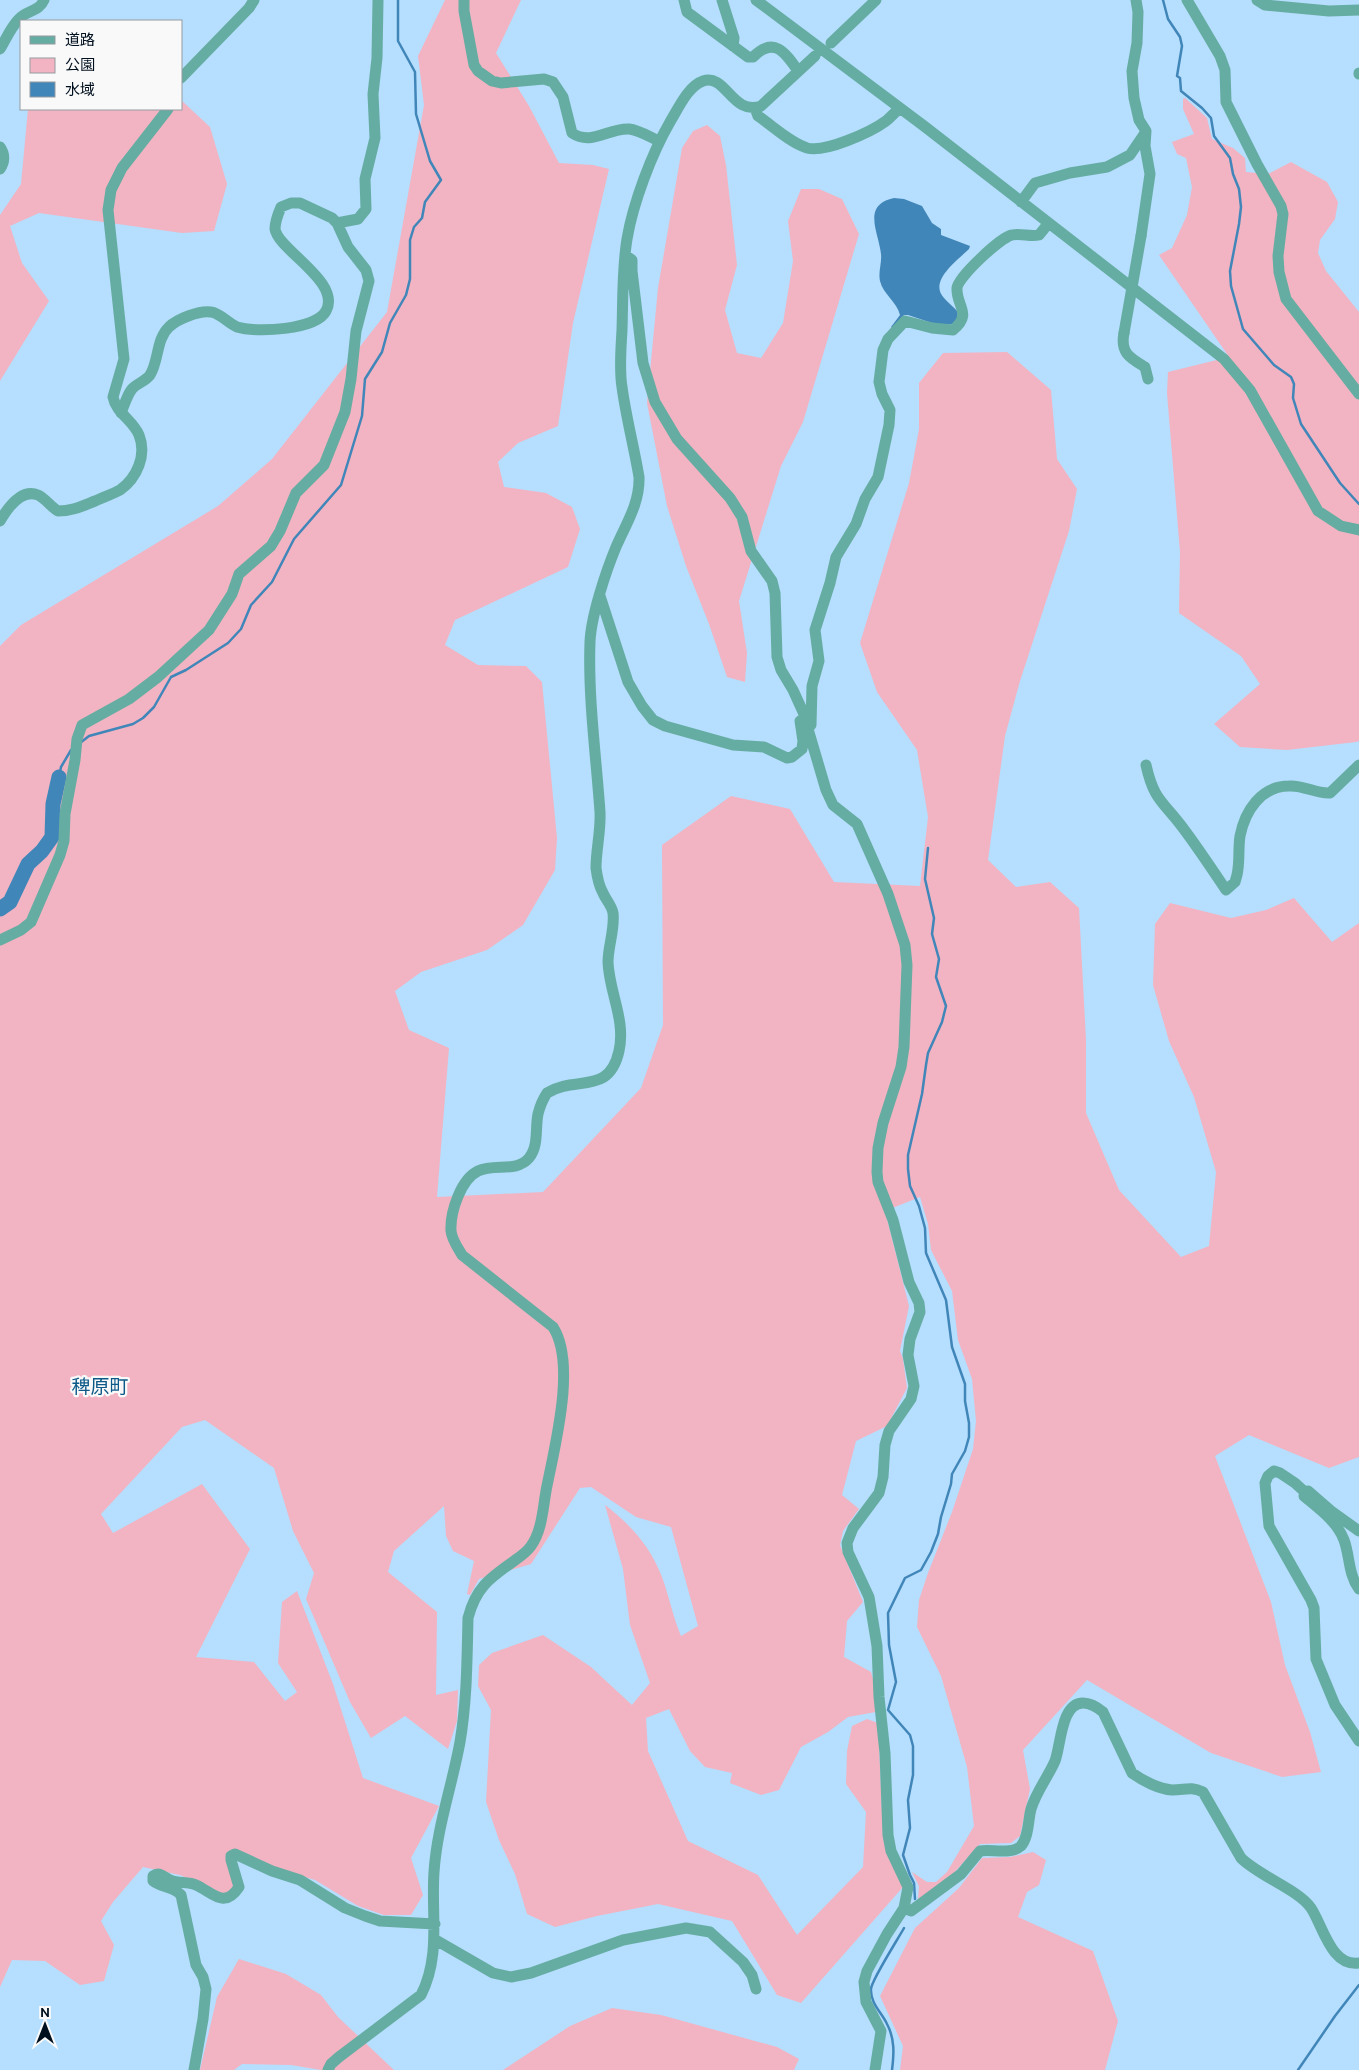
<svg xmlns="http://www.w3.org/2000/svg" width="1359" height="2070" font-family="Overpass,'Noto Sans JP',sans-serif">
<rect width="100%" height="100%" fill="#b6defe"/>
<!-- green -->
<path fill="#f2b4c2" d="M445 0H521L496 53 529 106 559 163 593 165 609 169 573 323 558 426 518 443 498 462 504 487 546 493 572 507 580 529 568 567 455 620 445 645 478 665 526 666 542 682 557 838 555 870 523 925 487 950 421 972 395 991 409 1030 449 1048 437 1197 543 1192 641 1088 663 1025 662 845 731 796 790 809 834 882 920 886 928 817 917 750 877 692 860 643 909 483 919 429V383L943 353 1007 352 1051 390 1057 459 1077 489 1069 531 1020 681 1005 736 988 860 1016 887 1050 882 1079 908 1086 1040V1113L1119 1190 1181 1257 1209 1246 1216 1172 1194 1097 1169 1041 1153 985 1155 924 1170 903 1231 918 1266 910 1294 898 1332 942 1359 923V1457L1329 1468 1249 1435 1215 1456 1271 1602 1285 1665 1310 1732 1321 1772 1282 1777 1211 1753 1087 1680 1023 1750 1030 1789 1020 1836 1011 1843 980 1844 952 1875 918 1900 919 1886 912 1872 927 1882H936L947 1872 974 1826 967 1767 941 1676 917 1627 919 1600 928 1573 952 1512 973 1449 976 1421 972 1379 958 1340 952 1291 931 1250 928 1224 920 1197 885 1211 909 1306 900 1351 903 1359 907 1388 887 1426 856 1441 842 1495 859 1509 843 1531 840 1545 863 1602 847 1621 844 1657 871 1672 875 1686 876 1712 848 1717 828 1732 801 1747 779 1790 761 1795 730 1783 732 1773 705 1767 690 1751 669 1709 646 1718 648 1751 688 1841 758 1875 797 1935 863 1867 866 1812 846 1784 847 1751 852 1726 867 1719 878 1723 883 1834 903 1887 801 2003 777 1995 732 1921 658 1904 597 1916 555 1927 527 1914 515 1874 499 1840 486 1802 491 1710 478 1686 479 1665 492 1653 543 1635 591 1667 632 1705 650 1683 630 1625 623 1569 605 1505C631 1525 650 1546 662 1577 669 1596 673 1617 681 1636L698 1626 671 1527 636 1517 591 1487 580 1488 531 1564 479 1579 470 1595 467 1594 474 1561 453 1551 446 1536 444 1506 394 1551 388 1572 437 1612 436 1695 458 1690 457 1721 448 1749 405 1716 371 1738 350 1702 306 1599 314 1573 293 1531 274 1468 205 1420 182 1427 101 1514 113 1533 202 1484 250 1549 196 1657 254 1662 285 1701 297 1692 278 1663 282 1602 297 1591 333 1684 363 1778 439 1806 411 1858 423 1895 411 1915H384L358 1906 315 1880 274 1868 233 1850V1891L223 1894 180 1875 143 1867 113 1902 101 1921 114 1945 104 1981 80 1985 45 1961 12 1960 0 1987V646L21 625 218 506 272 459 387 312 424 105 418 56Z
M1185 98 1207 118 1212 139 1233 148 1245 158 1246 172 1268 174 1291 162 1327 182 1338 202 1335 219 1320 240 1318 253 1326 271 1359 312V741L1356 742 1287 750 1240 747 1214 724 1260 684 1241 656 1179 613 1180 552 1167 393 1168 372 1229 357 1159 255 1172 248 1187 215 1192 187 1186 158 1177 154 1172 142 1194 134 1183 109V99Z
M181 100 210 127 227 184 214 231 182 233 39 213 10 226 22 263 49 301 0 381V215L21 184 28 109H181Z
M707 125 720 136 726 165 737 265 725 310 737 353 761 358 783 323 793 261 788 221 801 189H819L842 199 859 234 803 422 781 466 739 601 747 653 745 682 727 677 709 624 686 566 667 506 647 403 658 288 682 148 693 131Z
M1033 1852 1046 1860 1039 1885 1027 1892 1018 1917 1093 1951 1118 2021 1105 2070H900L903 2046 880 1996 915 1928 959 1888 982 1858 1010 1857Z
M239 1959 286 1974 321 1995 338 2017 394 2070H321L291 2065 242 2064 234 2070H200L217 1997Z
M612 2008 661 2015 777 2047 799 2059 794 2070H503L570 2026Z"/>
<!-- water -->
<path fill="#4186b9" d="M894 198 904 199 922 206 932 223 941 229V235L970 246 969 249C958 260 928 281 944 298 948 303 954 307 958 312L957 319 953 324H935L908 315H904L893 329 891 327 900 315C897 302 883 294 880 281 878 272 882 263 881 254 879 233 861 205 894 198Z"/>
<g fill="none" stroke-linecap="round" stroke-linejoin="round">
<!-- stream -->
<path stroke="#4186b9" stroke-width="2.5" d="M1163 0 1168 19 1180 37 1182 46 1177 76 1180 78 1181 91 1202 108 1211 118 1214 136 1230 158 1233 174 1239 189 1241 207 1239 224 1230 271 1231 286 1243 329 1274 365 1291 377 1294 384 1293 398 1301 424 1340 483 1359 504
M80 743 89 736 133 724 143 718 154 707 171 677 186 670 228 643 241 629 251 605 272 582 294 539 341 485 362 416 365 379 382 352 390 323 406 295 410 279V240L414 227 422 218 425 202 441 180 430 161 416 114 415 72 398 41V0
M59 777 61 767 71 750
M915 1899 914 1883 910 1875 903 1855 910 1828 908 1800 913 1775V1746L910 1735 888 1710 896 1682 889 1645 888 1613 905 1578 921 1570 931 1552 938 1534 941 1517 951 1484 952 1474 965 1451 969 1437V1423L965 1401V1384L952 1347 946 1300 926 1253 925 1228 919 1206 910 1186 908 1169V1155L922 1094 926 1065 928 1053 942 1022 946 1006 936 977 939 959 932 934 934 918 925 879 928 848
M892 2070C894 2054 895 2039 887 2024 882 2013 870 2003 871 1989 871 1981 898 1939 904 1928
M1298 2070 1335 2016 1359 1985"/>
<!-- river -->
<path stroke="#4186b9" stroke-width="15" d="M0 909 10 902 28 864 42 851 52 837 53 804 59 777"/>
<!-- minor -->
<path stroke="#65ada2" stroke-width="11" d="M464 0V11L474 65 478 71 492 81 501 83 544 79 553 82 563 97 572 133C592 146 608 128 629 129 639 130 650 137 659 141
M684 0 687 12 748 57H753C774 36 785 52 798 71
M722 0 734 38 733 46
M756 0 924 126 1224 359 1250 390 1318 511 1341 526 1359 530
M1136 0 1138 12 1137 43 1132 71 1134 98 1139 120 1146 131 1145 146 1150 174 1141 236
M1187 0 1220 56 1225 70 1226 102 1257 164 1281 206 1283 214 1278 256 1279 272 1286 299 1359 394
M1257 0 1265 5 1329 11 1359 10
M831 43 876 0
M0 49C6 39 11 27 19 19 27 10 39 12 44 0
M1359 73V74
M181 78 249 8 254 0
M755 108 758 116C773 126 789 142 807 148 825 153 871 132 886 121 891 117 895 112 900 108
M0 147C5 154 5 162 0 169
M1021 202 1035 183 1070 173 1107 167 1130 155 1145 133
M337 223 358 219 366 209 365 179 375 138 373 94 377 58 378 0
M625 255 632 260V271L643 363 655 402 677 439 730 498 742 517 751 551 772 581 775 593 777 657 781 670 793 690 803 712 826 790 833 805 857 824 888 894 905 945 907 965 904 1047 901 1067 883 1123 878 1148 877 1172 878 1182 893 1220 909 1282 919 1303 920 1312 910 1339 908 1355 914 1386 911 1399 889 1431 885 1445 883 1477 879 1493 853 1528 847 1543 848 1552 869 1597 877 1646 879 1697 885 1753 888 1835 891 1851 908 1887 904 1908 887 1934 867 1971 864 1982 866 2002 881 2031 875 2070
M1124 333C1120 353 1130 358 1145 367L1148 379
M0 521C7 509 21 488 38 495 45 498 51 507 58 511 72 511 82 506 95 501 103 497 113 494 120 490 137 478 147 455 139 435 133 420 116 413 113 397L124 359 108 210 111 190 122 168 168 109
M600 596 628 682 642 706 653 720 665 726 733 745 764 747 787 758 792 757 802 749 803 741 800 721
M811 725 812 686 819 661 815 630 830 583 836 557 856 524 865 499 878 477 889 425 890 410 882 394 879 382 883 350 888 339 905 321 932 328 953 330C973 314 956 306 957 288 958 277 1001 237 1012 235 1021 233 1030 237 1039 235L1048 224
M1146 765C1154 801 1163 801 1183 828 1198 848 1212 869 1226 890L1235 882 1237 875C1240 862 1238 849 1240 836 1245 811 1261 786 1289 786 1304 785 1316 794 1330 793L1359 765
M0 940 21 930 31 922 60 855 64 841 65 814 75 760 77 739 82 725 129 699 158 677 209 630 232 594 239 574 271 546 280 531 296 493 324 465 345 412 351 379 356 331 369 281 366 270 348 247 337 223 332 218 300 203H291L281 207C278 214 275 221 275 229 278 250 342 282 326 311 316 330 256 333 237 327 228 323 220 313 211 312 200 310 177 319 169 327 156 339 159 361 150 375 146 381 136 384 132 389 127 395 124 406 121 413
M1306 1493 1295 1483 1280 1473 1274 1471 1268 1476 1265 1483 1269 1526 1311 1600 1314 1608 1316 1659 1335 1705 1359 1741
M1359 1531 1331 1511 1308 1491 1304 1496C1318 1508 1337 1521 1344 1540 1350 1556 1348 1574 1359 1589
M904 1908 911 1911 961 1874 980 1851C992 1849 1011 1855 1021 1846 1029 1837 1028 1820 1031 1809 1036 1792 1048 1777 1055 1761 1061 1745 1061 1703 1083 1703 1091 1703 1097 1707 1103 1712L1132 1773C1143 1781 1159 1789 1172 1790 1186 1790 1190 1786 1203 1792L1241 1858C1259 1876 1299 1890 1311 1908 1323 1926 1331 1967 1359 1963
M434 1939 493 1973 511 1977 531 1973 623 1940 686 1928 710 1932 743 1962 752 1975 756 1989
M194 2070 203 2019 206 1989 203 1977 196 1965 181 1895C173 1886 162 1888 153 1881V1876C160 1871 163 1877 170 1880 178 1884 188 1881 196 1885 212 1892 224 1910 239 1887L231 1860V1856L235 1854 272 1871 300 1880 345 1908 365 1916 380 1921 435 1924
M328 2070 331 2064 339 2057 421 1995C441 1956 431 1914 434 1872 437 1827 452 1786 460 1742 467 1701 467 1659 468 1618 476 1587 490 1578 514 1561 521 1556 527 1552 531 1546 542 1531 543 1508 546 1491 554 1449 577 1364 553 1327L462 1255C458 1248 452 1240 451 1231 450 1212 461 1179 478 1171 495 1163 516 1173 529 1158 539 1146 535 1128 538 1114 540 1106 543 1099 547 1093 576 1075 609 1096 619 1051 626 1020 609 992 608 962 608 946 615 929 613 913 612 906 606 900 603 893 599 886 597 876 596 868 596 849 601 831 600 812 596 755 588 698 590 642 591 616 606 571 616 547 626 524 640 503 639 477 634 447 626 417 622 387 619 369 621 349 622 330 623 300 622 269 627 239 633 203 652 153 670 122 678 109 688 86 703 81 726 73 732 116 761 106L815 56"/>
<!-- minor-bridge -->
<path stroke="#65ada2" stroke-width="11" d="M1124 333 1141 236"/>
</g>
<g text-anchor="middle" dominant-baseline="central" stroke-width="4.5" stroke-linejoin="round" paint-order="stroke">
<!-- quarter labels -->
<g font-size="19" fill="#0d5988" stroke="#f9f9f9">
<text x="100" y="1388">稗原町</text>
</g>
</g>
<!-- legend -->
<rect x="20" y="20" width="162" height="90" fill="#f9f9f9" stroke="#959ba1"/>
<rect x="30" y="36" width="25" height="8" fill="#65ada2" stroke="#959ba1"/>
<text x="65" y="45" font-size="15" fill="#000f1e">道路</text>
<rect x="30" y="58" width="25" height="15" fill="#f2b4c2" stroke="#959ba1"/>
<text x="65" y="70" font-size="15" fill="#000f1e">公園</text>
<rect x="30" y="82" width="25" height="15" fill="#4186b9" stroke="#959ba1"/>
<text x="65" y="95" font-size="15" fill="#000f1e">水域</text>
<!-- north arrow -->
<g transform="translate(45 2025)" stroke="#f9f9f9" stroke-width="4" paint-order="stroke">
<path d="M0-4L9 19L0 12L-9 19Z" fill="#000f1e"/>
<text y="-8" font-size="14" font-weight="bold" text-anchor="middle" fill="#000f1e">N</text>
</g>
</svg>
